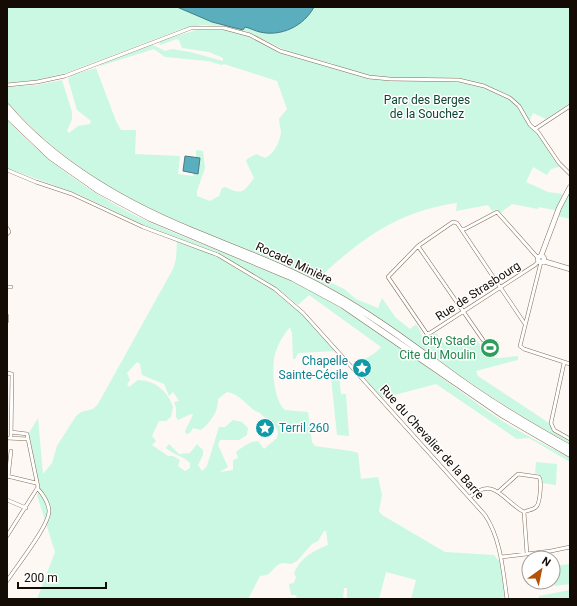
<svg xmlns="http://www.w3.org/2000/svg" width="577" height="606" font-family="Roboto,sans-serif">
<rect width="100%" height="100%" fill="#fdf8f3"/>
<!-- green -->
<path fill="#caf8e2" fill-rule="evenodd" d="M7 7H570V103L546 119 533 113 528 125 537 133 559 167 551 169 547 175 533 167 526 182 548 192 562 194V196L565 198 570 190V219L558 216 559 211 539 207 538 209 512 204 500 213 497 209 492 211 488 205 456 211 457 203C399 211 362 238 320 277L344 289 356 299 378 308 382 298 396 318 410 329 416 324 421 332 420 333 425 339 436 333 443 342 476 339 481 346V351L485 357 500 358 518 356V360L476 371 478 376 549 423 553 430 570 440V444C531 423 494 399 457 374 415 344 375 313 330 288 273 257 211 238 153 211 97 184 48 147 7 102V87L37 85 62 80 72 112V119L67 131 69 133 78 126 90 124 91 121 77 110 68 79 72 75 96 68 116 121 121 130H136L135 154 180 156 178 174 193 176V173H198L200 158 196 157V150L203 151 205 168 197 191V196L210 201 219 196 222 188 225 187C242 195 243 193 254 178L246 161 247 159 256 154 265 158C274 154 280 142 281 132 281 128 279 124 279 119L287 109 277 81 224 64 222 65 208 61 165 57 154 49 100 66V65L151 44 165 51 172 49 190 52 223 61V58L209 52 182 48 179 40 177 39 160 45 159 43 163 40 200 29H222L246 35 287 55 332 67 334 64 289 52 243 30 222 26 202 25 179 30 66 73 32 81 7 83Z
M7 120C48 163 95 197 149 222 202 246 259 263 311 291 376 326 432 372 492 414 516 431 544 444 570 458V462L529 438 517 439 436 384 383 398 353 366C363 358 373 357 381 347L309 295 298 305 282 292 219 254 150 228 78 194 7 168Z
M177 241 218 256 274 289 301 312 336 351 298 353 295 359H293L292 333 290 327C283 335 278 344 275 354 271 368 274 401 285 410L308 412 312 442 315 446 351 451 358 453 361 479 378 477 382 495 379 511 382 515 445 552 494 555 500 562 505 597 494 599H411L416 580 386 572 379 599H347V588H344L343 599H297L296 595H291L289 584 294 583 296 577 294 573C301 557 313 551 328 545L326 531H324L318 541 312 544 297 561 291 564C275 561 278 567 267 575L260 576 248 599H37L55 552 37 495 40 489 29 433 38 418 43 474 52 463 57 446 76 416 81 412 93 409 98 404 173 269 176 259ZM137 362 140 364 142 375 164 384 169 396 173 392 179 401 174 402 176 408V417L178 420 191 414 193 415 185 431 186 434 190 433 193 428 201 430C210 423 219 411 218 399L227 392C242 394 250 411 260 413 267 421 274 421 278 432L277 438 264 449 258 441C248 442 243 447 236 452L238 458 233 460V470L221 472V471L228 467 218 445 220 440H239L247 435 248 428 242 422 233 420 225 427H219L207 466 202 471 198 465 203 455V450L197 444 190 453 179 454 169 444 166 448C173 455 184 456 190 463V468L185 471 178 466 180 460 173 456H168L152 445 156 441 152 436 159 421H166L171 417 173 407C168 391 154 380 138 380L129 387 127 384 130 380 127 373Z
M331 377H339L341 394H346L349 436 337 435Z
M536 462 557 464 556 485 542 483V476L535 473Z
M570 564V584L555 586 553 566Z
M570 590V599H539V596Z"/>
<!-- water -->
<path fill="#5baebe" stroke="#457d86" d="M177 7H314C304 26 281 37 260 32 255 31 250 28 245 27L243 30 212 22Z
M185 156 200 158 198 174 183 171Z"/>
<g fill="none" stroke-linecap="round" stroke-linejoin="round">
<!-- street casing -->
<g stroke="#846e58" stroke-width="4">
<path id="street" d="M7 85 37 82 65 76 191 28H224L250 35 280 51 369 77 390 79 459 80 484 86 510 98 519 106 530 125 538 132 559 163 570 174
M535 129 570 106
M7 170 36 182 72 194 143 227 218 255 275 289 303 313 485 515C501 539 503 571 507 599
M7 228 9 232 7 234
M461 229H465L497 212 538 258
M418 246 483 340
M541 262 520 346 524 349 570 364
M7 287H11
M7 316V321
M525 324 457 223 453 222 418 246 388 277 427 334 430 333 535 265 539 261
M564 363 551 423 554 430 570 439
M7 373 12 374 11 438
M7 438 28 439
M7 476 36 483
M8 477 11 451
M498 492 518 474 539 477C542 481 540 504 536 507 533 510 528 510 524 512
M470 497C494 475 503 501 524 512
M7 500 26 508
M524 512 527 554
M7 536 38 487 27 434 11 432
M501 557 551 551 570 547
M7 581C16 567 49 526 49 511 49 504 43 494 38 489"/>
</g>
<!-- secondary casing -->
<g stroke="#846e58" stroke-width="5.5">
<path id="secondary" d="M541 256 559 208 570 187
M538 259a3 3 0 1 1 6 0a3 3 0 1 1-6 0Z
M543 261 570 269"/>
</g>
<!-- highway casing -->
<g stroke="#846e58" stroke-width="7">
<path id="highway" d="M7 107C56 164 122 202 190 230 238 250 286 267 330 292 376 317 417 349 460 380 495 405 532 427 570 448
M7 115 51 157 98 190 150 218 293 278 343 305 503 415 570 454"/>
</g>
<!-- street -->
<use href="#street" stroke="#fff" stroke-width="3"/>
<!-- secondary -->
<use href="#secondary" stroke="#fff" stroke-width="4.5"/>
<!-- highway -->
<use href="#highway" stroke="#fff" stroke-width="6"/>
</g>
<!-- icons -->
<defs>
<g id="stadium-disc" transform="scale(1)"><circle r="9.5" fill="#2e9e5b" stroke="#fff"/><path d="M0-5a6.5 5 0 1 0 0 10a6.5 5 0 1 0 0-10ZM-3.5-1.8h7v3.6h-7Z" fill="#fff"/></g>
<g id="sight-disc" transform="scale(1)"><circle r="9.5" fill="#0f9aa8" stroke="#fff"/><path d="M0-6L1.8-2.2L6-1.7L2.9 1.2L3.7 5.4L0 3.3L-3.7 5.4L-2.9 1.2L-6-1.7L-1.8-2.2Z" fill="#fff"/></g>
</defs>
<g fill-rule="evenodd">
<use href="#stadium-disc" x="490" y="348"/>
<use href="#sight-disc" x="362" y="368"/>
<use href="#sight-disc" x="265" y="428"/>
</g>
<g text-anchor="middle" dominant-baseline="central" stroke-width="3" stroke-linejoin="round" paint-order="stroke">
<!-- park labels -->
<g font-size="12" fill="#0c4632" stroke="#fff">
<text x="427" y="100">Parc des Berges<tspan x="427" dy="14">de la Souchez</tspan></text>
</g>
<!-- street labels -->
<g font-size="12" fill="#130b04" stroke="#fff">
<text transform="translate(294 263) rotate(25)">Rocade Minière</text>
<text transform="translate(478 291) rotate(-33)">Rue de Strasbourg</text>
<text transform="translate(432 442) rotate(48)">Rue du Chevalier de la Barre</text>
</g>
<!-- leisure labels -->
<g font-size="12" fill="#27864d" stroke="#fff" text-anchor="end">
<text x="476" y="341">City Stade<tspan x="476" dy="14">Cite du Moulin</tspan></text>
</g>
<!-- culture labels -->
<g font-size="12" fill="#0d838f" stroke="#fff" text-anchor="end">
<text x="348" y="361">Chapelle<tspan x="348" dy="14">Sainte-Cécile</tspan></text>
<text x="279" y="428" text-anchor="start">Terril 260</text>
</g>
</g>
<!-- border -->
<rect width="577" height="606" fill="none" stroke="#130b04" stroke-width="16"/>
<!-- north arrow -->
<g transform="translate(541 570) rotate(33)"><circle r="19" fill="#ffffff" stroke="#a19d9b"/>
<path d="M0-3L7 15L0 10L-7 15Z" fill="#b3530b"/>
<text y="-6" font-size="11" font-weight="bold" text-anchor="middle" fill="#130b04">N</text>
</g>
<!-- scale -->
<path d="M18 582v6h88v-6" fill="none" stroke="#130b04" stroke-width="2"/>
<text x="24" y="582" font-size="12" fill="#130b04" stroke="#ffffff" stroke-width="3" paint-order="stroke">200 m</text>
</svg>
